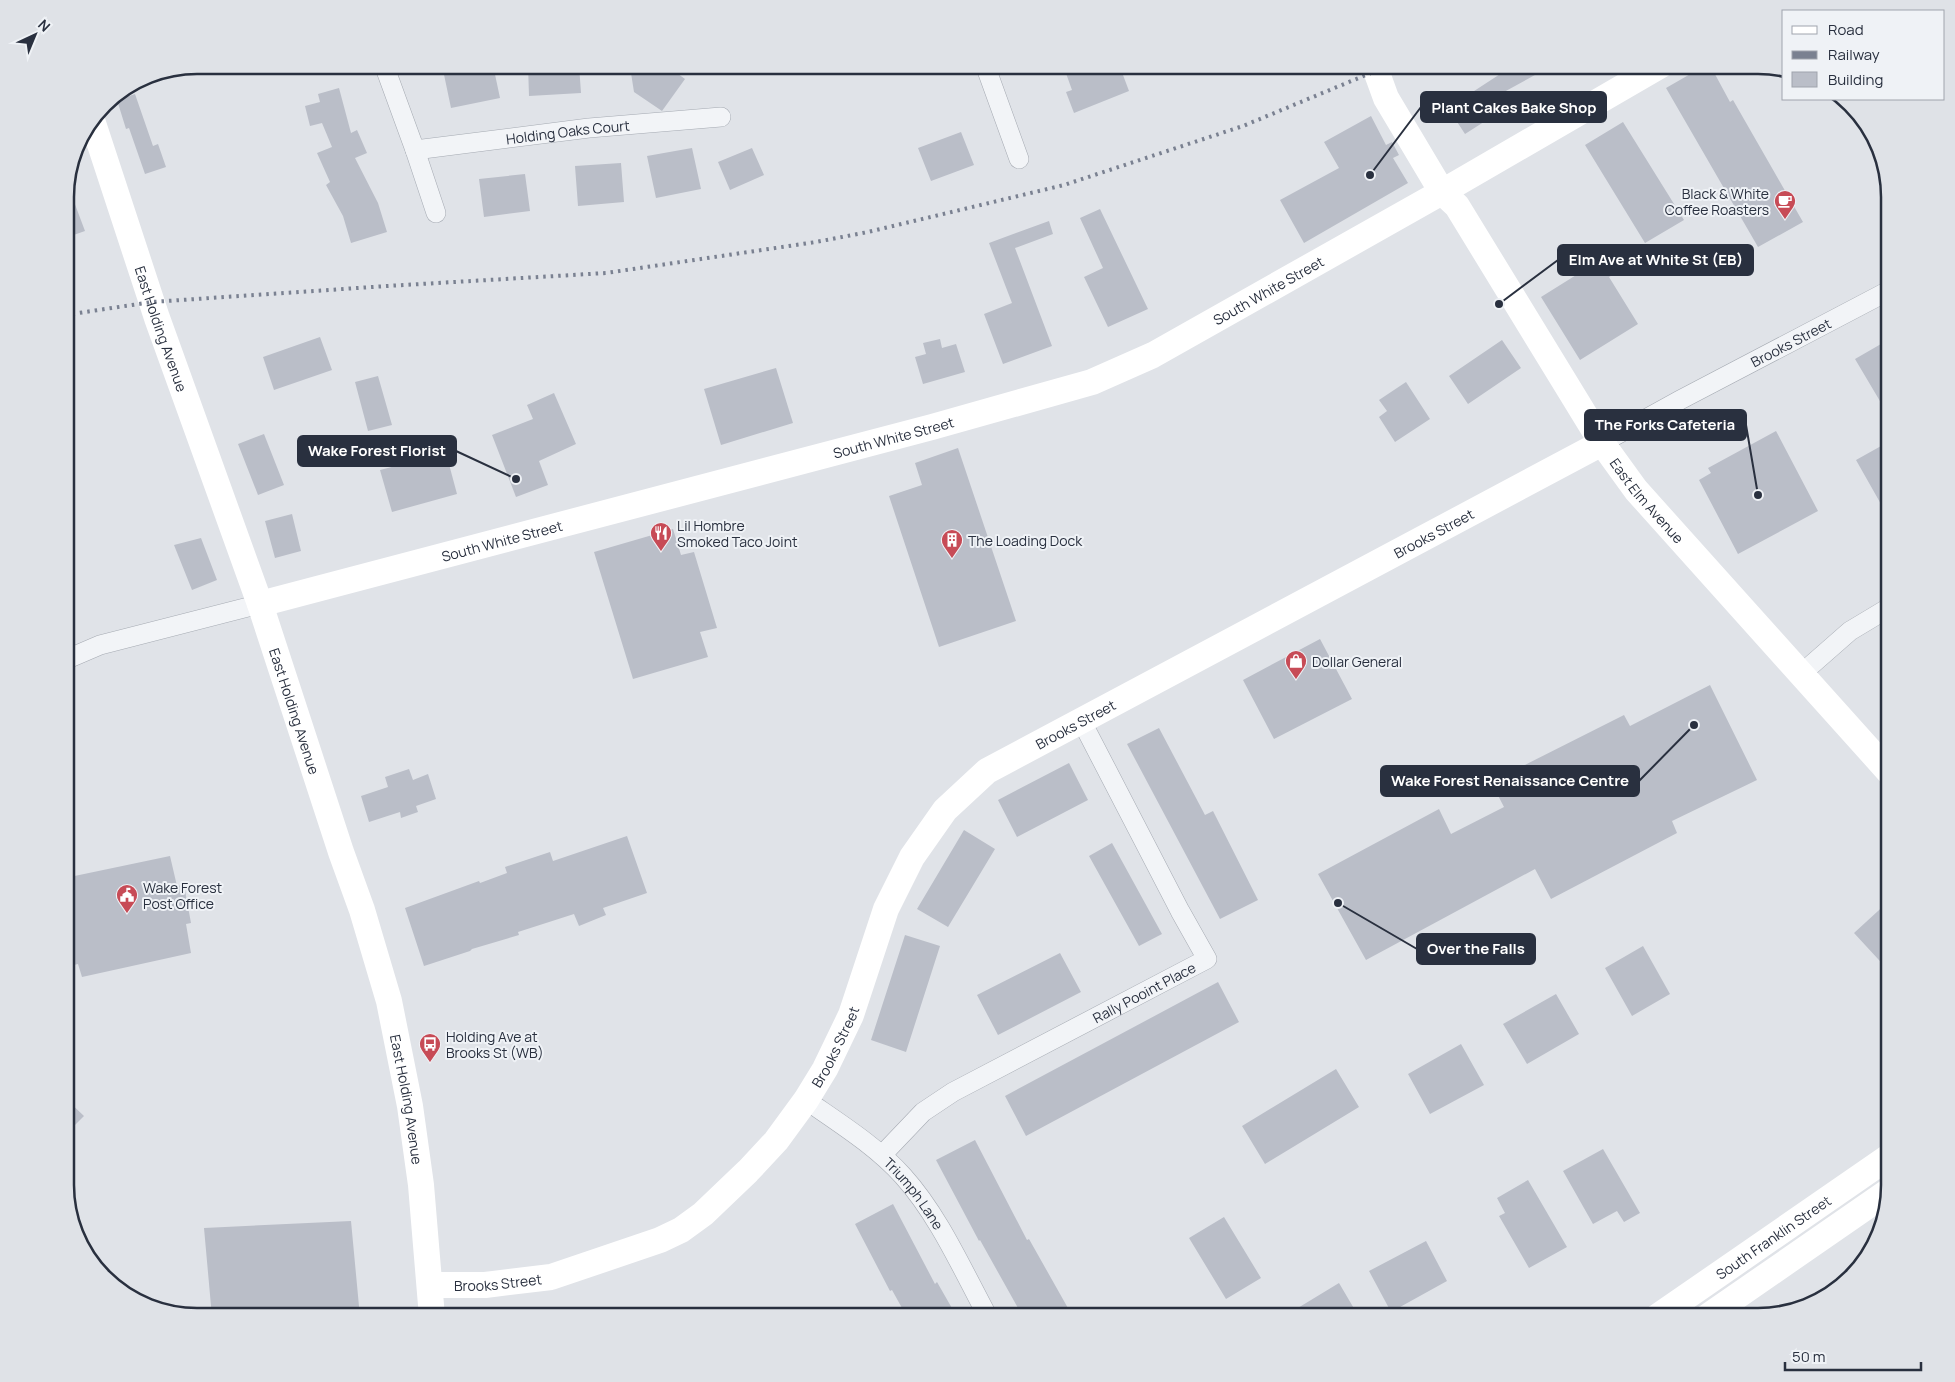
<svg xmlns="http://www.w3.org/2000/svg" width="1955" height="1382" font-family="Manrope,sans-serif">
<rect width="100%" height="100%" fill="#e0e3e8"/>
<!-- building -->
<path fill="#babec8" d="M442 65H493L500 98 451 108Z
M528 65H579L581 93 529 96Z
M636 65H666L685 79 662 111 634 92 631 73Z
M1063 65H1109L1111 70 1120 67 1129 91 1074 113 1066 92 1072 90Z
M1514 65H1553L1504 92 1512 104 1465 134 1448 108Z
M1706 65H1710L1730 102 1733 100 1803 222 1758 247 1666 88Z
M339 88 351 133 357 130 367 153 355 158 378 203 387 232 351 243 343 216 326 185 330 182 317 153 332 147 322 123 310 126 305 106 320 102 318 94Z
M135 94 153 146 158 144 166 167 145 174 129 128 126 129 117 100Z
M1371 116 1386 145 1392 142 1399 155 1393 158 1408 183 1304 243 1280 200 1339 168 1324 142Z
M1623 122 1684 220 1645 243 1585 145Z
M961 132 974 165 931 181 918 148Z
M692 148 701 189 656 198 647 156Z
M752 148 764 175 730 190 718 162Z
M621 163 624 202 578 206 575 166Z
M525 174 530 211 484 217 479 179Z
M67 183 85 231 65 238V189Z
M1100 209 1148 309 1108 327 1084 277 1103 268 1080 218Z
M1049 221 1053 234 1015 248 1052 346 1003 364 984 314 1012 303 989 243Z
M1615 254 1624 268 1609 277 1638 324 1580 360 1541 297 1597 262 1599 264Z
M320 337 332 370 274 390 263 357Z
M940 339 942 348 956 344 965 372 923 384 915 357 926 354 923 343Z
M1502 340 1521 368 1468 404 1449 376Z
M1881 344 1890 360V418L1855 359Z
M776 368 793 423 721 445 704 389Z
M378 376 392 425 368 431 355 382Z
M1406 382 1430 419 1395 442 1379 417 1387 411 1379 400Z
M554 393 576 444 539 461 548 485 516 497 492 435 533 419 527 405Z
M1776 431 1818 511 1738 554 1699 480 1711 473 1708 468Z
M264 434 284 485 258 495 238 444Z
M1890 441V520L1856 460Z
M958 448 1016 621 939 647 889 496 922 485 915 463Z
M446 453 457 494 392 512 380 470Z
M292 514 301 551 275 558 265 521Z
M673 529 681 555 694 552 717 628 700 632 708 657 633 679 594 552Z
M201 538 217 580 192 590 174 545Z
M1320 639 1352 699 1274 739 1243 680Z
M1710 685 1757 780 1672 821 1677 833 1551 899 1535 869 1366 960 1318 874 1439 809 1451 834 1504 807 1491 782 1624 715 1630 726Z
M1159 728 1205 815 1213 811 1258 900 1220 919 1127 744Z
M1069 763 1088 800 1017 837 998 800Z
M409 769 413 780 428 774 436 799 416 806 418 812 401 818 400 812 369 822 361 796 388 787 385 777Z
M964 830 995 849 948 927 917 909Z
M627 836 647 893 603 908 606 915 579 926 574 914 518 932 519 935 472 949 470 951 424 966 405 908 479 881 480 883 507 873 505 867 550 852 553 861Z
M1112 843 1162 934 1139 946 1089 856Z
M170 856 177 886 184 885 191 923 186 924 191 953 82 977 78 964 65 967V878Z
M1890 900V972L1854 933Z
M905 935 940 946 906 1052 871 1040Z
M1643 946 1670 994 1632 1016 1605 968Z
M1060 953 1081 992 998 1035 977 995Z
M1218 982 1239 1022 1026 1136 1005 1096Z
M1556 994 1579 1034 1527 1064 1503 1024Z
M1461 1044 1484 1085 1430 1114 1408 1074Z
M1336 1069 1359 1107 1265 1164 1242 1126Z
M65 1098 84 1116 65 1135Z
M975 1140 1027 1240 1029 1239 1073 1317H1023L980 1240 979 1241 936 1160Z
M1603 1149 1640 1213 1624 1222 1617 1211 1593 1224 1563 1171Z
M1528 1180 1567 1247 1529 1268 1499 1216 1505 1213 1497 1198Z
M893 1204 935 1284 937 1282 957 1317H907L892 1290 890 1291 855 1224Z
M1224 1217 1261 1278 1226 1299 1189 1238Z
M351 1221 360 1317H212L204 1228Z
M1426 1241 1447 1281 1391 1312 1369 1271Z
M1339 1283 1359 1317H1283Z"/>
<g fill="none" stroke-linecap="round" stroke-linejoin="round">
<!-- street casing -->
<g stroke="#a5aab2" stroke-width="20">
<g id="street">
<path d="M384 65 415 150 436 213"/>
<path d="M985 65 1019 159"/>
<path id="s1" d="M415 150 589 128 721 117"/>
<path id="s2" d="M1602 443 1680 400 1890 290"/>
<path d="M65 660 100 645 260 604"/>
<path d="M1801 674 1850 631 1890 607"/>
<path id="s3" d="M806 1100C839 1123 876 1146 903 1176 939 1216 962 1269 988 1317"/>
<path id="s4" d="M882 1155 923 1112 953 1092 1207 959 1180 911 1081 720"/>
</g>
</g>
<!-- street -->
<use href="#street" stroke="#f2f4f7" stroke-width="19"/>
<!-- secondary -->
<g stroke="#fff" stroke-width="26">
<path id="s5" d="M1374 65 1386 98 1442 192 1457 206 1602 443 1636 490 1890 773"/>
<path id="s6" d="M92 120 157 318 260 604 341 852 362 910 389 1001 410 1106 421 1185 432 1317"/>
<path id="s7" d="M260 604 932 427 1092 382 1153 355 1442 192 1661 65"/>
<path id="s8" d="M430 1285H485L551 1277 660 1240 681 1230 703 1214 748 1171 776 1141 806 1100 825 1069 851 1015 886 909 912 857 945 810 987 771 1602 443"/>
<path id="s9" d="M1657 1317 1890 1156"/>
<path d="M1707 1317 1889 1191"/>
</g>
<!-- rail -->
<path stroke="#7a8191" stroke-width="4" stroke-dasharray="2.5 5" stroke-linecap="butt" d="M65 315 152 302 387 286 606 273 816 242 868 232 1064 185 1243 126 1390 65"/>
</g>
<!-- icons -->
<defs>
<g id="cafe-pin" transform="scale(1.125)"><path d="M0 17L-7.5 6A9.5 9.5 0 1 1 7.5 6Z" fill="#c74b56" stroke="#eff2f6"/><path d="M-5.5-4.5H6V0H3Q3 3.5 0 3.5H-2.5Q-5.5 3.5-5.5 0ZM3-3.2v2h1.7v-2ZM-6 4.5H4V6H-6Z" fill="#fff"/></g>
<g id="restaurant-pin" transform="scale(1.125)"><path d="M0 17L-7.5 6A9.5 9.5 0 1 1 7.5 6Z" fill="#c74b56" stroke="#eff2f6"/><path d="M-5-6h1v4h1v-4h1v4h1v-4h1v5L-1.5 .5V6h-2V.5L-5-1ZM5-6V6H3V1.5H1.5Q1.5-4 5-6Z" fill="#fff"/></g>
<g id="building-pin" transform="scale(1.125)"><path d="M0 17L-7.5 6A9.5 9.5 0 1 1 7.5 6Z" fill="#c74b56" stroke="#eff2f6"/><path d="M-4-6H4V6H1V3H-1V6H-4ZM-2.5-4.3h1.7v1.8h-1.7ZM.8-4.3h1.7v1.8H.8ZM-2.5-1h1.7V.8h-1.7ZM.8-1h1.7V.8H.8Z" fill="#fff"/></g>
<g id="shop-pin" transform="scale(1.125)"><path d="M0 17L-7.5 6A9.5 9.5 0 1 1 7.5 6Z" fill="#c74b56" stroke="#eff2f6"/><path d="M-5-2.5h2.3a2.7 3.5 0 0 1 5.4 0H5L5.5 6h-11ZM-1.5-2.5h3a1.5 2.3 0 0 0-3 0Z" fill="#fff"/></g>
<g id="civic-pin" transform="scale(1.125)"><path d="M0 17L-7.5 6A9.5 9.5 0 1 1 7.5 6Z" fill="#c74b56" stroke="#eff2f6"/><path d="M-.6-6.5H3V-4.5H.6V-3L4-1V1h2V6H-6V1h2V-1L-.6-3ZM-1.2 2.5V6h2.4V2.5Z" fill="#fff"/></g>
<g id="bus-pin" transform="scale(1.125)"><path d="M0 17L-7.5 6A9.5 9.5 0 1 1 7.5 6Z" fill="#c74b56" stroke="#eff2f6"/><path d="M-5-6H5V4H4V6H2V4H-2V6H-4V4H-5ZM-3.5-4V0h7V-4ZM-3.5 1.2v1.5H-2V1.2ZM2 1.2v1.5H3.5V1.2Z" fill="#fff"/></g>
</defs>
<g fill-rule="evenodd">
<use href="#cafe-pin" x="1785" y="201"/>
<use href="#restaurant-pin" x="661" y="533"/>
<use href="#building-pin" x="952" y="540"/>
<use href="#shop-pin" x="1296" y="661"/>
<use href="#civic-pin" x="127" y="895"/>
<use href="#bus-pin" x="430" y="1044"/>
</g>
<g text-anchor="middle" dominant-baseline="central" stroke-width="4" stroke-linejoin="round" paint-order="stroke">
<!-- street labels -->
<g font-size="14" fill="#29303f" stroke="#eff2f6">
<text stroke="none"><textPath href="#s1" startOffset="154">Holding Oaks Court</textPath></text>
<text stroke="none"><textPath href="#s7" startOffset="1060">South White Street</textPath></text>
<text stroke="none"><textPath href="#s6" startOffset="220">East Holding Avenue</textPath></text>
<text stroke="none"><textPath href="#s2" startOffset="214">Brooks Street</textPath></text>
<text stroke="none"><textPath href="#s7" startOffset="655">South White Street</textPath></text>
<text stroke="none"><textPath href="#s5" startOffset="516">East Elm Avenue</textPath></text>
<text stroke="none"><textPath href="#s8" startOffset="1328">Brooks Street</textPath></text>
<text stroke="none"><textPath href="#s7" startOffset="250">South White Street</textPath></text>
<text stroke="none"><textPath href="#s6" startOffset="625">East Holding Avenue</textPath></text>
<text stroke="none"><textPath href="#s8" startOffset="922">Brooks Street</textPath></text>
<text stroke="none"><textPath href="#s4" startOffset="311">Rally Pooint Place</textPath></text>
<text stroke="none"><textPath href="#s8" startOffset="502">Brooks Street</textPath></text>
<text stroke="none"><textPath href="#s6" startOffset="1030">East Holding Avenue</textPath></text>
<text stroke="none"><textPath href="#s3" startOffset="144">Triumph Lane</textPath></text>
<text stroke="none"><textPath href="#s9" startOffset="141">South Franklin Street</textPath></text>
<text stroke="none"><textPath href="#s8" startOffset="68">Brooks Street</textPath></text>
</g>
<!-- poi labels -->
<g font-size="14" fill="#29303f" stroke="#eff2f6" text-anchor="start">
<text x="1769" y="193" text-anchor="end">Black &amp; White<tspan x="1769" dy="16">Coffee Roasters</tspan></text>
<text x="677" y="525">Lil Hombre<tspan x="677" dy="16">Smoked Taco Joint</tspan></text>
<text x="968" y="540">The Loading Dock</text>
<text x="1312" y="661">Dollar General</text>
<text x="143" y="887">Wake Forest<tspan x="143" dy="16">Post Office</tspan></text>
<text x="446" y="1036">Holding Ave at<tspan x="446" dy="16">Brooks St (WB)</tspan></text>
</g>
</g>
<!-- crop -->
<path d="M0 0H1955V1382H0ZM197 74H1758A123 123 0 0 1 1881 197V1185A123 123 0 0 1 1758 1308H197A123 123 0 0 1 74 1185V197A123 123 0 0 1 197 74Z" fill="#dfe2e7" fill-rule="evenodd"/>
<path fill="none" stroke="#29303f" stroke-width="2.5" d="M197 74H1758A123 123 0 0 1 1881 197V1185A123 123 0 0 1 1758 1308H197A123 123 0 0 1 74 1185V197A123 123 0 0 1 197 74Z"/>
<!-- callouts -->
<path fill="none" stroke="#29303f" stroke-width="2" d="M1370 175L1421 107M1499 304L1558 260M1758 495L1746 425M516 479L456 451M1694 725L1639 781M1338 903L1417 949"/>
<g fill="#29303f" stroke="#eff2f6" stroke-width="2">
<circle cx="1370" cy="175" r="5"/>
<circle cx="1499" cy="304" r="5"/>
<circle cx="1758" cy="495" r="5"/>
<circle cx="516" cy="479" r="5"/>
<circle cx="1694" cy="725" r="5"/>
<circle cx="1338" cy="903" r="5"/>
</g>
<g fill="#29303f" stroke="#29303f" stroke-width="2">
<rect x="1421" y="92" width="185" height="30" rx="5"/>
<rect x="1558" y="245" width="195" height="30" rx="5"/>
<rect x="1585" y="410" width="161" height="30" rx="5"/>
<rect x="298" y="436" width="158" height="30" rx="5"/>
<rect x="1381" y="766" width="258" height="30" rx="5"/>
<rect x="1417" y="934" width="118" height="30" rx="5"/>
</g>
<g font-size="15" text-anchor="middle" font-weight="bold" fill="#fff">
<text x="1514" y="113">Plant Cakes Bake Shop</text>
<text x="1656" y="265">Elm Ave at White St (EB)</text>
<text x="1665" y="430">The Forks Cafeteria</text>
<text x="377" y="456">Wake Forest Florist</text>
<text x="1510" y="786">Wake Forest Renaissance Centre</text>
<text x="1476" y="954">Over the Falls</text>
</g>
<!-- legend -->
<rect x="1782" y="10" width="162" height="90" fill="#eff2f6" stroke="#a0a4ad"/>
<rect x="1792" y="26" width="25" height="8" fill="#ffffff" stroke="#a0a4ad"/>
<text x="1828" y="35" font-size="15" fill="#29303f">Road</text>
<rect x="1792" y="51" width="25" height="8" fill="#7a8191" stroke="#a0a4ad"/>
<text x="1828" y="60" font-size="15" fill="#29303f">Railway</text>
<rect x="1792" y="72" width="25" height="15" fill="#babec8" stroke="#a0a4ad"/>
<text x="1828" y="85" font-size="15" fill="#29303f">Building</text>
<!-- north arrow -->
<g transform="translate(35 35) rotate(44)" stroke="#eff2f6" stroke-width="4" paint-order="stroke">
<path d="M0-4L9 19L0 12L-9 19Z" fill="#29303f"/>
<text y="-8" font-size="14" font-weight="bold" text-anchor="middle" fill="#29303f">N</text>
</g>
<!-- scale -->
<path d="M1785 1362v8h136v-8" fill="none" stroke="#29303f" stroke-width="2.5"/>
<text x="1792" y="1362" font-size="15" fill="#29303f" stroke="#eff2f6" stroke-width="4" paint-order="stroke">50 m</text>
</svg>
